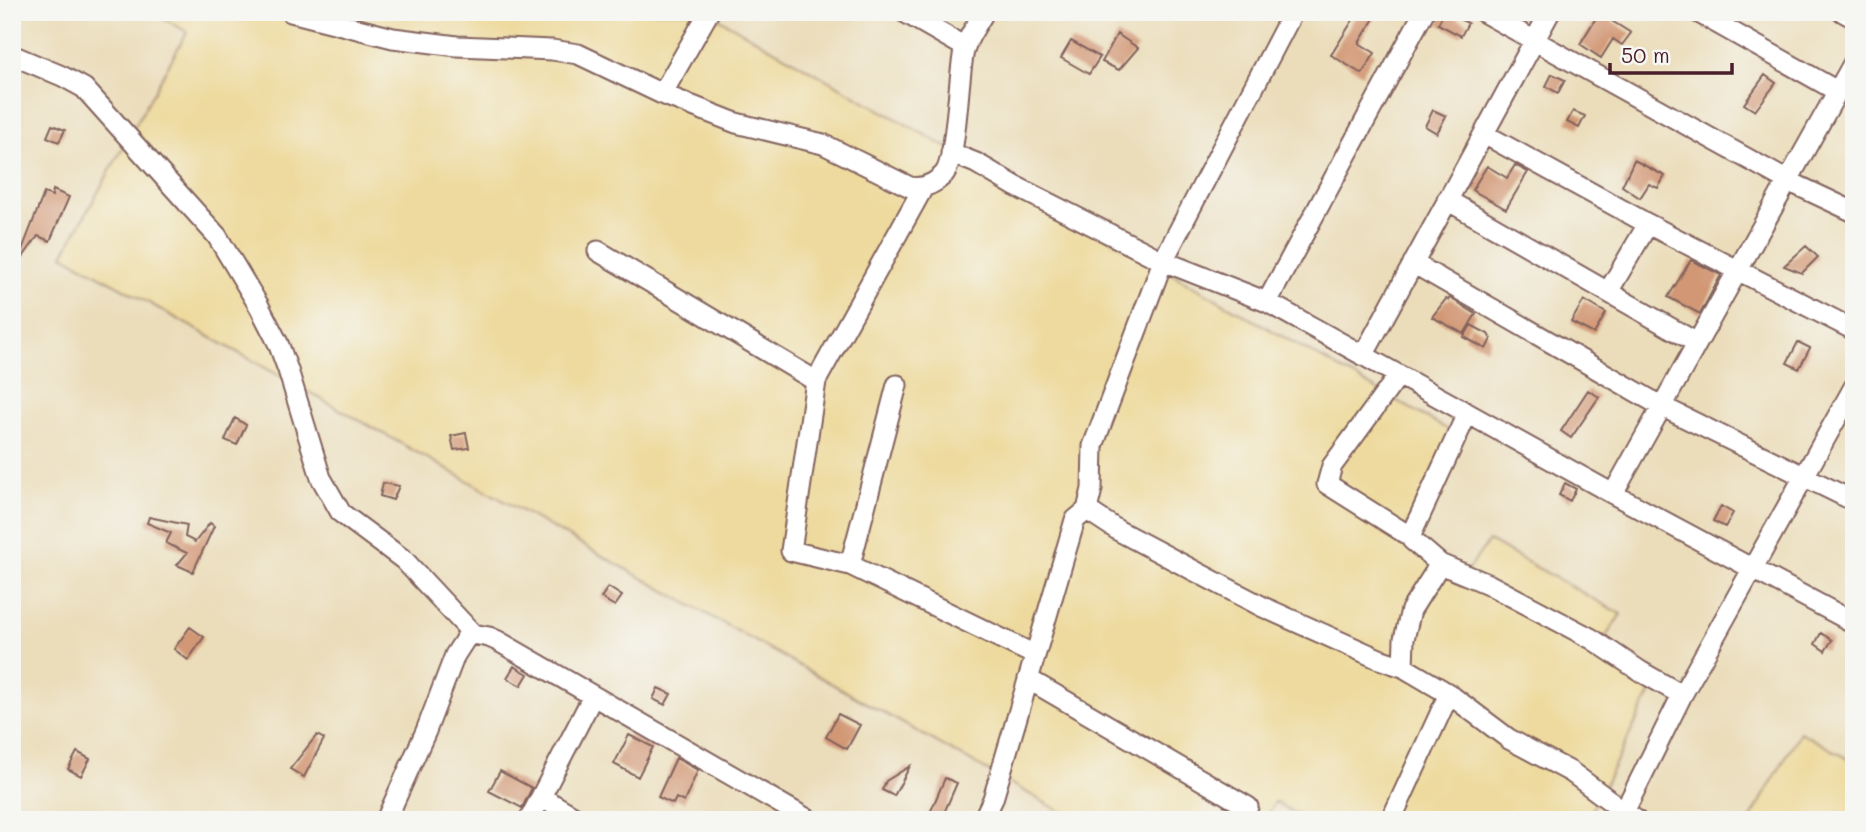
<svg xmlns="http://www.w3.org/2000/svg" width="1866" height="832" font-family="Mali,sans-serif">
<rect width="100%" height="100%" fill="#f6f6f2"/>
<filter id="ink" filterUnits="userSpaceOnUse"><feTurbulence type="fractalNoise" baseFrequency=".0143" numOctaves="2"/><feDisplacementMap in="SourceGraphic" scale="14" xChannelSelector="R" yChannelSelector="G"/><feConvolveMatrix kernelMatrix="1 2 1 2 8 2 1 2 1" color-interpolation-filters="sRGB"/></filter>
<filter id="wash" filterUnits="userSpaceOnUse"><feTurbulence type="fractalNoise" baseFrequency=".00686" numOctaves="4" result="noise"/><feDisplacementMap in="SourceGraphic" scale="28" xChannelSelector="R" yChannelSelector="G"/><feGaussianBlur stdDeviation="1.57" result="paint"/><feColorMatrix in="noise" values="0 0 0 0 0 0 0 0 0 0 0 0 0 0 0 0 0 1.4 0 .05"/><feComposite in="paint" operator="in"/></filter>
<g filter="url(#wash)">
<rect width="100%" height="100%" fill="#ebddba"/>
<!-- sand -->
<path fill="#eeda9e" stroke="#9c7c64" stroke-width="2" d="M152 12H707L1452 432 1400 539 1466 572 1489 541 1621 614 1597 650 1656 682 1587 820H1307L1275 802 1265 820H1076L63 255 187 32Z
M1800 732 1854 762V820H1750Z"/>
<g id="blocks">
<!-- building -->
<path fill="#d29775" d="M1358 12H1378L1359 43 1375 53 1362 74 1331 55Z
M1444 12 1468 23 1461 36 1438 24Z
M1599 13 1631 33 1622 45 1613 39 1601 58 1580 44Z
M1117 34 1138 48 1119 70 1102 62Z
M1071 41 1100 57 1089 74 1061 58Z
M1552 74 1565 80 1558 93 1546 86Z
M1765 75 1776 83 1755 111 1744 104Z
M1433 110 1446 116 1437 133 1425 126Z
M1573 111 1585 116 1579 128 1567 122Z
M52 125 65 130 59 142 47 137Z
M1634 160 1665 176 1658 188 1649 184 1640 198 1622 186Z
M1515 165 1528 172 1506 209 1472 190 1487 166 1507 178Z
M53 190 69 197 50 241 38 236 23 257 20 255 44 193 52 196Z
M1806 246 1818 257 1802 273 1784 266Z
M1691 260 1721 275 1700 314 1668 297Z
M1450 298 1476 314 1464 334 1432 317 1446 299 1448 300Z
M1584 300 1606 313 1594 334 1571 322Z
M1471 325 1488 334 1491 339 1486 349 1464 337Z
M1798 342 1810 348 1799 369 1787 363Z
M1588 390 1599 397 1571 438 1561 431Z
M235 418 246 425 237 445 225 440Z
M466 433 469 448 454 450 451 436Z
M383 483 399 486 393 500 380 496Z
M1565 483 1576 489 1570 501 1559 495Z
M1721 506 1733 513 1725 527 1713 521Z
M149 517 187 525 185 537 195 542 210 523 214 526 193 572 177 565 187 553 166 543 171 533 147 523Z
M608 587 622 596 615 606 601 598Z
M190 627 204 637 188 660 174 649Z
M1821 633 1832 640 1825 651 1815 644Z
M514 666 528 674 521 686 507 678Z
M658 688 671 694 665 705 653 699Z
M838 714 860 725 847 749 826 737Z
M317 735 324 739 304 777 290 769Z
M629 735 653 747 638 777 614 764Z
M77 752 90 759 81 776 68 769Z
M676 758 698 770 684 802 676 798 673 804 658 797Z
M910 766 894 796 882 790 886 781Z
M500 771 532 788 522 808 489 791Z
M945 778 957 783 941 820H927Z"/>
</g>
</g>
<g filter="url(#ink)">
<use href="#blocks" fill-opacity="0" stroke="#82625d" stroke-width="2"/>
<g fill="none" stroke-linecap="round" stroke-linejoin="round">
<!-- street casing -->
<g stroke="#82625d" stroke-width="23">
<path id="street" d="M291 12 393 38 457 46 552 50 578 54 662 94 736 123 823 144 910 187C923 189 935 184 944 174 957 159 958 75 964 51 967 37 978 24 984 12
M904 12 965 47
M1293 12 1163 261 1093 446 1092 489 1087 510 1119 531 1263 607 1379 659 1403 667 1449 694 1509 739 1571 772 1636 820
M1483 12 1786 180 1854 212
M1697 12 1837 91
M1843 12 1854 18
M12 55 62 76 84 88 217 236 259 306 278 343 288 370 321 478 341 513 404 560 473 634 489 637 498 641 809 820
M662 94 709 12
M1484 134 1648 224 1854 330
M951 153 976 163 1015 186 1163 261 1267 302 1613 494 1854 623
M923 188 816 381 791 551 850 565 1035 655
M1447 200 1697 343
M598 251 816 381
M1413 263 1661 406 1854 501
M1608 292 1648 224
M1267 302 1424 12
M1363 356 1550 12
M1398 376 1332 466 1327 484 1411 537
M1613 494 1854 62
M1440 564 1412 540 1411 535 1467 414
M850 565 897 385
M1403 667 1404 639 1411 610 1440 564 1488 584 1592 639 1640 671 1682 695
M1028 679 1248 807
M541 797 580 820
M386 820 426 731 455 655 466 638 473 634
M529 820 593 696
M983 820 993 799 1075 520 1087 510
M1391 820 1449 694
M1620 820 1682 695 1854 387"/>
</g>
<!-- street -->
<use href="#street" stroke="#fff" stroke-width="19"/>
</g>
</g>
<!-- margin -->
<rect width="1866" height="832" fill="none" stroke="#f6f6f2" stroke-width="42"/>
<!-- scale -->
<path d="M1610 63v10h122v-10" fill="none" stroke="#4a1f2b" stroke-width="3.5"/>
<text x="1621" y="63" font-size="21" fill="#4a1f2b" stroke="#f6f6f2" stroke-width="5" paint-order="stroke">50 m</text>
</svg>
